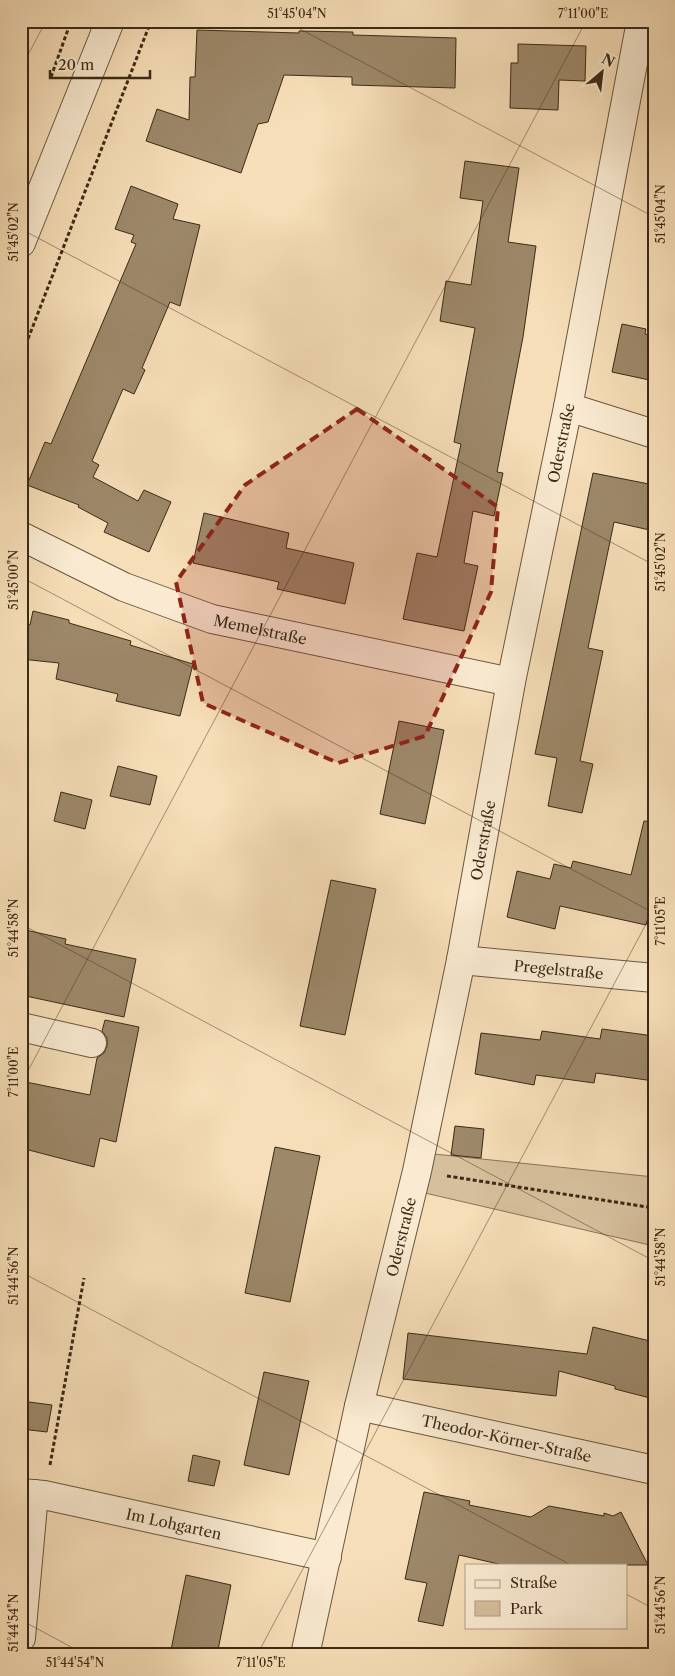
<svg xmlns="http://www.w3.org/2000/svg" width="675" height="1676" font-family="'Libre Caslon Text',serif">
<rect width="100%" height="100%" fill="#f6deb8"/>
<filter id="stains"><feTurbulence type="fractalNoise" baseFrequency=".004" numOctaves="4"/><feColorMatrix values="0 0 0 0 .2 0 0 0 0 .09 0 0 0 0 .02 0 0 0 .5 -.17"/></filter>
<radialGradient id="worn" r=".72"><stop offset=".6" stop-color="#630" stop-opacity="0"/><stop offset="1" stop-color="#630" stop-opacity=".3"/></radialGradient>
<!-- green -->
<path fill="#d6bf9c" stroke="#897459" d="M434 1154 654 1177V1246L425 1193Z"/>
<!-- building -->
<path fill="#9d886a" stroke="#3c2a16" d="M197 30 299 33V31L353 32V35L456 38 455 88 352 85V77L284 75 268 122 258 124 241 173 146 141 157 109 189 120 190 77H195Z
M518 44 586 46 585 81 559 80 558 110 510 108 511 63H518Z
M465 161 519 168 508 242 536 246 523 337 497 472 503 473 494 516 473 511 464 563 478 566 464 631 403 619 417 553 437 557 461 444 454 442 475 328 440 321 446 281 471 285 483 201 460 198Z
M131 186 178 204 173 219 200 225 180 306 170 302 142 368 145 370 134 394 123 389 92 461 99 465 93 477 138 501 144 490 171 502 149 552 104 532 108 523 78 507 79 505 27 485 45 442 51 444 136 244 131 242 134 235 115 229Z
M622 324 646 329 645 334 654 336V381L612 372Z
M593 473 654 485V531L614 522 588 648 603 651 580 761 593 764 582 813 548 806 557 758 535 754Z
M204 513 289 533 286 548 354 563 345 604 277 589 279 582 193 563Z
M33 611 69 620V623L131 641 130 645 193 664 180 716 116 701 118 694 56 679 59 663 21 659V623L30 625Z
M399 721 444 730 425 824 380 814Z
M118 766 157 776 150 805 110 796Z
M61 792 92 800 85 829 54 821Z
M644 821 654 822V892L646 925 560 906 555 929 507 917 517 871 550 879 554 864 571 868 573 861 631 875Z
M331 880 376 889 345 1035 300 1026Z
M21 929 66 939 65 944 136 959 124 1017 21 995Z
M105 1020 139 1027 116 1142 100 1138 94 1167 21 1148V1081L90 1095 97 1058 104 1053 107 1046V1038L102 1031Z
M602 1029 654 1036V1081L596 1073 594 1083 536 1075 534 1085 475 1074 481 1033 540 1040 542 1031 600 1039Z
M455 1126 484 1129 481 1158 451 1155Z
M275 1147 320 1156 290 1302 245 1293Z
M593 1327 654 1342V1399L615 1389V1386L559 1371 556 1396 403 1379 408 1333 587 1354Z
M264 1372 309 1381 289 1475 244 1465Z
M21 1401 52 1405 47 1432 21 1429Z
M193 1455 220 1461 214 1486 188 1481Z
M424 1492 470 1501 469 1505 531 1517 549 1506 604 1516V1513L613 1516 621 1512 648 1565H503L459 1555 443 1626 418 1621 427 1583 405 1579Z
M186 1575 231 1585 217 1655H170Z"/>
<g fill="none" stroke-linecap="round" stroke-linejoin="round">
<!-- minor casing -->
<g stroke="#6a573e" stroke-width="30">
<g id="minor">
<path d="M21 243 110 21"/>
<path d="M568 407 654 434"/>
<path id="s1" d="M21 536 124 587 212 619 511 682"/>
<path id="s2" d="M461 960 654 978"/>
<path d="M21 1027 92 1043"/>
<path id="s3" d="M359 1406 654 1470"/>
<path id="s4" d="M21 1493 44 1495 327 1557"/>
<path d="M21 1638 34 1494"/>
<path id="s5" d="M305 1655 359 1406 417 1171 461 960 511 682 568 407 641 21"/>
</g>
</g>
<!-- path -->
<path stroke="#3c2a16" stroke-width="3" stroke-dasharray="4 2.5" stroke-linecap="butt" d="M51 77 71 21
M21 357 151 21
M447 1176 654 1208
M50 1465 84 1278"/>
<!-- minor -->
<use href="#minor" stroke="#f9ead1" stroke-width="28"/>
</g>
<!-- marked area -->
<path fill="#8f2418" fill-opacity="0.2" stroke="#8f2418" stroke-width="4" stroke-dasharray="10 6" stroke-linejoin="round" d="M357 409 498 507 491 592 425 736 338 763 203 703 176 582 245 485Z"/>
<!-- ticks -->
<path fill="none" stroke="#3c2a16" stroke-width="1" stroke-opacity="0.45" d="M285 21 654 217M21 68 46 21M21 229 654 565M21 577 654 913M21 924 654 1261M21 1084 586 21M21 1272 571 1565M626 1594 654 1609M21 1620 86 1655M257 1655 654 909"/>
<g text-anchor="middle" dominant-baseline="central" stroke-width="5" stroke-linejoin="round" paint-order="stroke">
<!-- street labels -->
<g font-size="15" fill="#3c2a16" stroke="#f9ead1">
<text stroke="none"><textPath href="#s5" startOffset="1239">Oderstraße</textPath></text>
<text stroke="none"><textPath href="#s1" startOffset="258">Memelstraße</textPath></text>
<text stroke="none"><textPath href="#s5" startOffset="834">Oderstraße</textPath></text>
<text stroke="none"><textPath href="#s2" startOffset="98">Pregelstraße</textPath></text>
<text stroke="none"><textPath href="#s5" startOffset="429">Oderstraße</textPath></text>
<text stroke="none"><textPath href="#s3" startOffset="151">Theodor-Körner-Straße</textPath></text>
<text stroke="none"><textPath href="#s4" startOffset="156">Im Lohgarten</textPath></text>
</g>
</g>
<!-- margin -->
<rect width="675" height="1676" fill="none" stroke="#f6deb8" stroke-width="55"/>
<!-- legend -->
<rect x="465" y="1564" width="162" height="65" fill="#f9ead1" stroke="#ad9d86"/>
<rect x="475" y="1580" width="25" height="8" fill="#f9ead1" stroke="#ad9d86"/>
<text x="510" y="1588" font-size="15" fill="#3c2a16">Straße</text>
<rect x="475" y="1601" width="25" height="15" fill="#d6bf9c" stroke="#ad9d86"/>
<text x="510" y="1614" font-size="15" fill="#3c2a16">Park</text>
<!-- north arrow -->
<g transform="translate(602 72) rotate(28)" stroke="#f9ead1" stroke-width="4" paint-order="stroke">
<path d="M0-4L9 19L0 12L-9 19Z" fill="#3c2a16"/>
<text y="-8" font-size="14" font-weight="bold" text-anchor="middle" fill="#3c2a16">N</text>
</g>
<!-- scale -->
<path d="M50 70v8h100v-8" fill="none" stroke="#3c2a16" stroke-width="2.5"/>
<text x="58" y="70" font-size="15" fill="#3c2a16" stroke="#f9ead1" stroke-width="4" paint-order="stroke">20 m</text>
<rect x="28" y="28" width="620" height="1620" fill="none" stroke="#3c2a16" stroke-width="2"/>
<g font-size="12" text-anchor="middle" fill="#3c2a16">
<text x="297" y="18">51°45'04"N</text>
<text x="583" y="18">7°11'00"E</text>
<text transform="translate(661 214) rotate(-90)" y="4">51°45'04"N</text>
<text transform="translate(14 232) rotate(-90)" y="4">51°45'02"N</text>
<text transform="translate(661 562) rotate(-90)" y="4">51°45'02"N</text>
<text transform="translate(14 580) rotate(-90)" y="4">51°45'00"N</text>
<text transform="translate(661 921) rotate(-90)" y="4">7°11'05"E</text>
<text transform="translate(14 928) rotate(-90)" y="4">51°44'58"N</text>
<text transform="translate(14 1072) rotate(-90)" y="4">7°11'00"E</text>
<text transform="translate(661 1257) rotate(-90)" y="4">51°44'58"N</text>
<text transform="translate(14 1276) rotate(-90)" y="4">51°44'56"N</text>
<text transform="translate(661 1605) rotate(-90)" y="4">51°44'56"N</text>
<text transform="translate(14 1623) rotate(-90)" y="4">51°44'54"N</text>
<text x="75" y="1667">51°44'54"N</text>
<text x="261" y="1667">7°11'05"E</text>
</g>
<rect width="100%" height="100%" filter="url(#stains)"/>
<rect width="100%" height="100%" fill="url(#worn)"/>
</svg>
